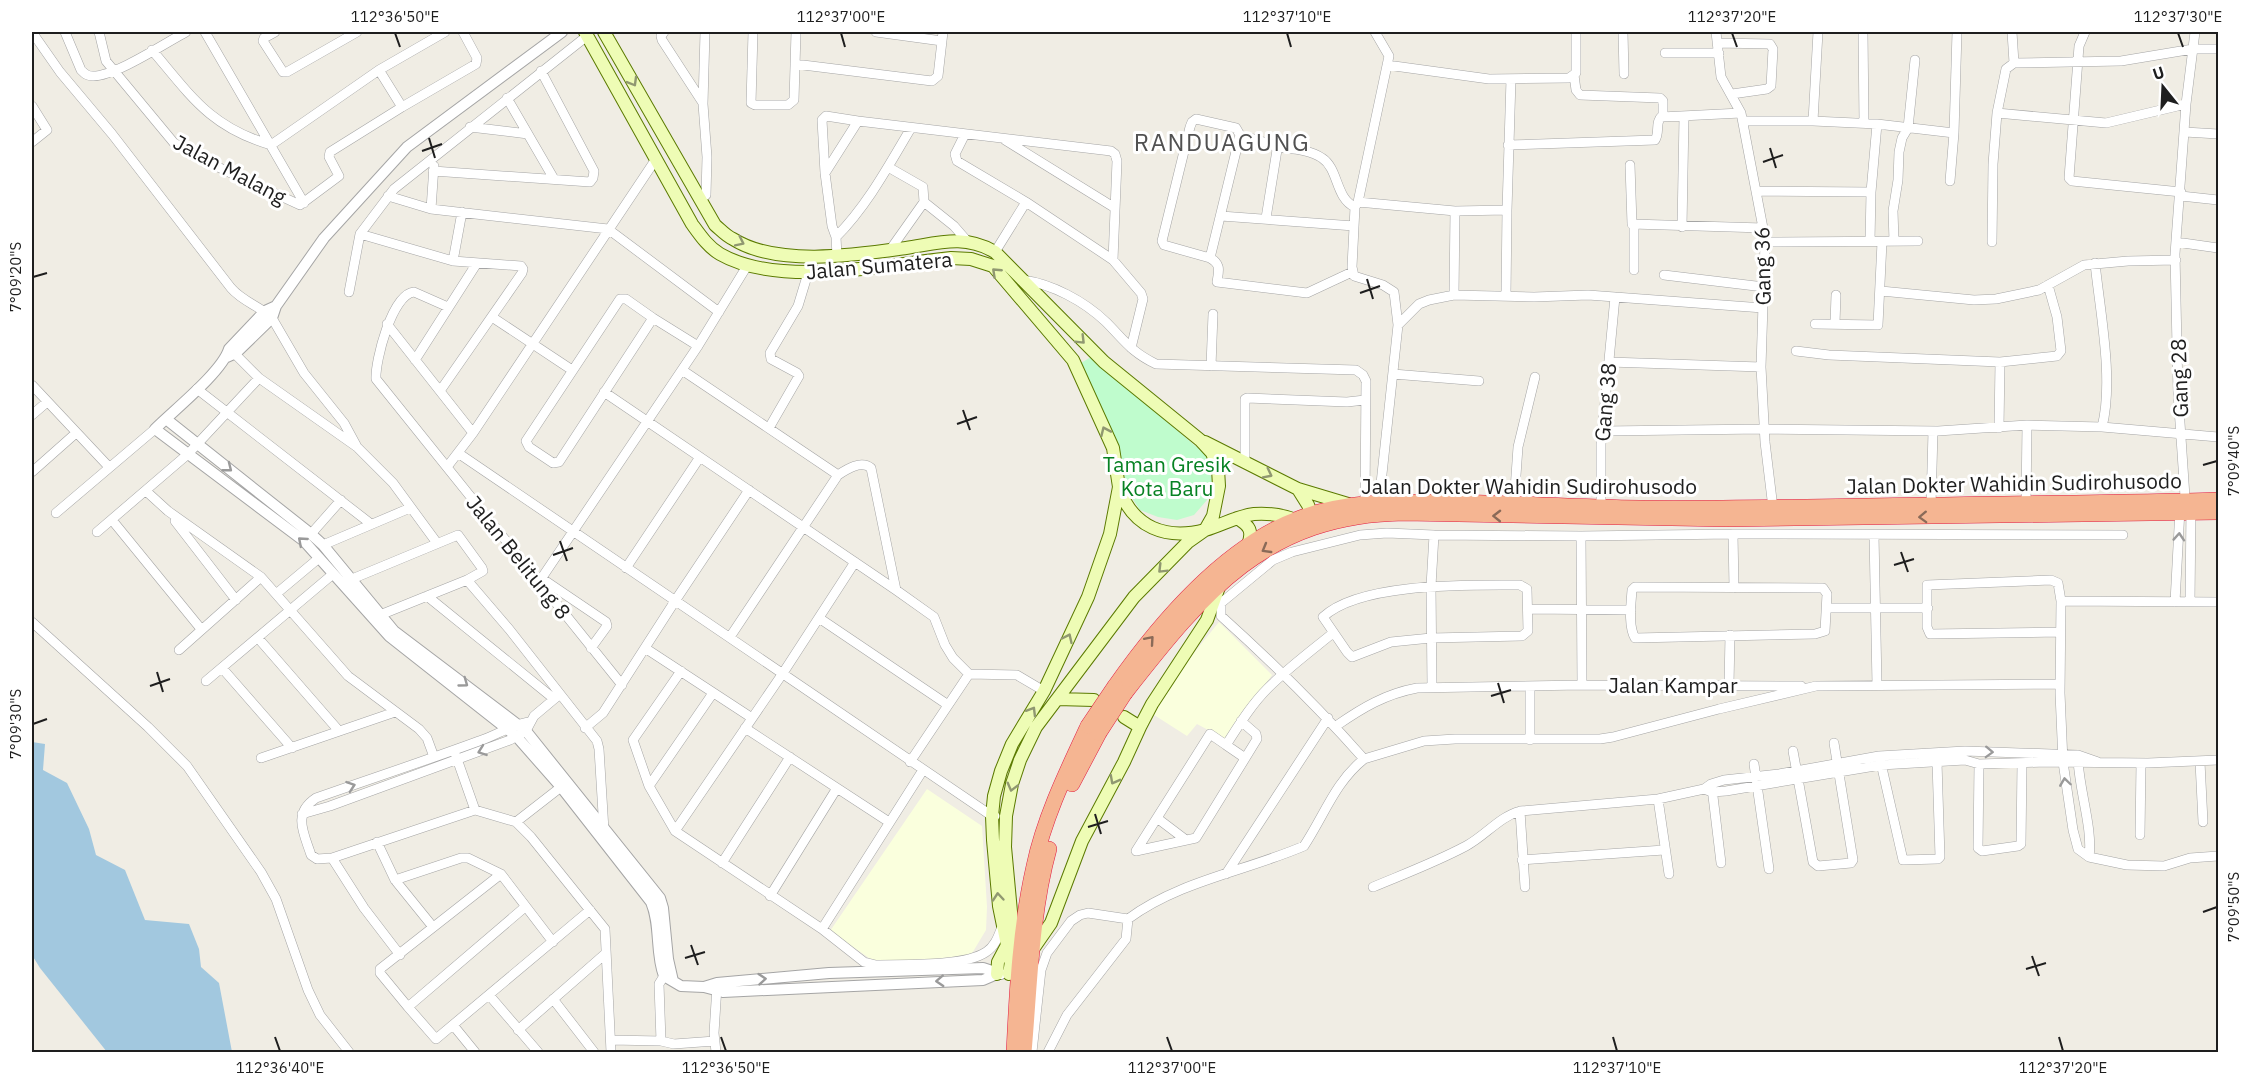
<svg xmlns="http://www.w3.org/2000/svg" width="2250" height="1084" font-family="'IBM Plex Sans',sans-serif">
<rect width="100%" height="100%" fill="#f0ede4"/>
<!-- education -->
<path fill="#faffdd" d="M1219 622 1272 675 1225 739 1197 724 1187 736 1151 713 1168 685Z
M927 789 982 826 987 907 986 930 971 955 922 960H872L830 931Z"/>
<!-- park -->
<path fill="#bffccd" d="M1091 357 1206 455 1213 485 1207 500 1194 515 1177 520 1158 517 1140 510 1128 492 1118 447 1081 363Z"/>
<!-- water -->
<path fill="#a2c8df" d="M32 742 45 744 43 770 67 783 89 829 96 855 125 870 145 920 189 924 199 949 201 967 219 983 232 1052H107L40 968 32 955Z"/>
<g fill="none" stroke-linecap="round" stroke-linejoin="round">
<!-- minor casing -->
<g stroke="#a5a5a5" stroke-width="10">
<path id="minor" d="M32 32 60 72 112 134 231 288C243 302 260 306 272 318L304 373 344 423 357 447
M65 32 81 70C85 74 87 76 93 76 116 76 165 43 186 32
M99 32 106 61 174 143 205 161 300 205 339 176 329 157 330 152 402 107 476 64 477 58 463 32
M205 32 304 203
M275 32 264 38 263 41 283 72H287L357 32
M664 32 661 36 662 40 703 103
M753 32 751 103 755 105H788L794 100 796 32
M876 32 942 41
M1623 32 1624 74
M1716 32 1721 77 1741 113 1763 228 1765 242 1761 367 1765 442 1773 508
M1863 32 1864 123
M2085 32 2079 46 2069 178 2072 181 2181 192
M1718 43 1770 44 1773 49 1771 86 1767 89 1732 94
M152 50C191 96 210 127 271 145L379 70 445 32
M1665 53H1719
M2014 63 2121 61 2193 49H2218
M795 64 932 81 938 76 943 32
M1387 65 1489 79 1569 78 1576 73V32
M379 70 402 107
M1574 75 1576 90 1580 95 1660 98 1663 101V117
M507 98 554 179
M2186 104 2195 32
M32 106 47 130 32 142
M1997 113 2006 69 2014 63 2012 32
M1743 121H1813L1877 124 1954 133 1957 32
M1813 121 1818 32
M470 127 528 134
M2185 132 2218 134
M965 134 955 154 957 161 1026 202 1113 260 1141 293 1143 299 1131 348
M1240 135 1274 145 1277 150 1266 218
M1005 140 1115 208
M1508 145 1655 140C1660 133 1655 123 1661 117L1741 113
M1276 147C1290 149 1309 149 1322 158 1339 169 1335 198 1355 207
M1630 165 1632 224 1763 228
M888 167 923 187 924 202
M433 171 590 182 593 178 594 171 541 71
M825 173 858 121
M1950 181 1954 133
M1756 191 1871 192
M388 196 431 209 608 229 719 312
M2181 196 2218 200
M699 199 706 195 707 157 703 104 705 32
M1358 202 1389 56 1375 32
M431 209 434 166
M1221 216 1354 226
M1682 227 1684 117
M360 234 453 261 521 266 523 269 522 273 440 391
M836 237C867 206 889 165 911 128
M1870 241 1871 192 1877 124
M1894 241 1893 211 1898 180 1899 152 1902 138 1908 128 1915 60
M1765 242 1918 241
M1992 242 1993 164 1997 113 2106 123 2186 104 2175 254 2178 393 2185 497
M2176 242 2218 248
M890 250 924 202 954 226 967 241
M995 252 1026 202
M837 256 836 237 832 226 825 173 822 120 826 116 858 121 1111 151 1115 154 1117 161 1113 260
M1210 258 1240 135 1236 128 1196 119 1192 122 1190 127 1162 241 1164 245 1210 258C1221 264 1219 270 1217 282L1307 293 1352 272
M453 261 462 212
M2095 263C2100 312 2114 380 2102 427
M1634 270V224
M1664 275 1764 287
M1023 280C1052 284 1084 301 1106 322 1124 340 1131 352 1156 364L1356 370 1363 375 1366 381 1365 502
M1881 291 1974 300 1996 299 2039 290 2084 265 2128 261 2176 260
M349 292 360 234 394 189 587 36
M1454 295 1455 211
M1506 296 1507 210
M448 307 414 292C392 294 375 361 376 379L622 685
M492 317 572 370
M653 318 559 462 553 463 529 447 526 441 620 299H626L653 318 698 346
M1835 323 1836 295
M387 324 473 433
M1815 324 1878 325 1882 242
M1398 325 1419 304 1429 300 1454 295 1534 297 1588 295 1763 308
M231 350 259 378 357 447 393 483 437 543
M1796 351 1829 355 2000 362 2057 356 2061 351 2057 317 2048 285
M415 360 477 263
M1609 362 1761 367
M1211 366 1213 314
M682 370 838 475
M1393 374 1479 381
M32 385 109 467
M197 389 371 524
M604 392 896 590 934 617 945 645 953 658 969 674 1017 675 1044 691
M32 415 47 402
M769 428 799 376 797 373 771 359 770 353 798 306 808 273
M1999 428 2000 362
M1603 431 1764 429 1938 431 2027 425 2102 427 2218 437
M458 453 992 816H995
M1245 462V399L1247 398 1347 402 1365 400
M447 467 473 433 656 159
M32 472 76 433
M146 491 168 511 261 577 348 676 419 729 427 738 434 757
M1379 502 1398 325 1394 292 1383 285 1354 276 1352 267 1355 207 1358 202 1455 211 1507 210 1511 79
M2026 503 2027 425
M1514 504 1518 447 1535 377
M1931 505 1933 431
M1601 507V444L1615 297
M56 513 155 429
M112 520 201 629
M175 521 236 600
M97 532 188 454 259 378
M311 534 341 500
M1733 534 1734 588
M1874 535 1877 685
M1581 536 1582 685
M323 545 410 508
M626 568 700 457
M541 578 606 622 607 626 591 648
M352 579 458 535 482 568 483 571 467 580 380 615
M467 580 509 629 597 741 599 749 604 830
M539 582 698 346 747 266
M1520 585 1527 589 1528 631 1522 636 1431 638 1391 642 1352 657 1347 652 1323 617C1360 582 1470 585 1520 585Z
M1635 587 1823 588 1827 594 1825 631 1815 634 1635 638C1628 626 1631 604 1632 590Z
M276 594 319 558
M427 596 553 698
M2061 601 2218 602
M2175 602 2180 509
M2190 602 2191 508
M1827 608H1928
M1529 609 1631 610
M819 618 948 705
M32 622 148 727 187 766 261 872 276 899 308 990 320 1015 349 1052
M2059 632 1930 634 1927 627V585L2051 580 2058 583 2061 601 2060 693 2063 762 2073 830 2078 849 2089 857 2127 865 2164 866 2190 858 2218 856
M730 637 838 475C847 469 861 460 871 468L896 590
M258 638 339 731
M645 648 752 718
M179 650 261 577
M222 668 292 748
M681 671 633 740 649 786 675 831 822 929 923 770
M206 681 333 574
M1729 685 1730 635
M1432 687 1431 586 1434 535
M1241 721 1256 734 1257 739 1196 838 1136 851 1210 734 1226 745C1239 725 1251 705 1268 688 1288 668 1311 651 1333 633
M530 722C515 723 495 736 479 741 425 761 370 779 316 798 292 814 304 833 311 855L317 859 332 858 475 810 516 822 531 837 605 929 611 1052
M1336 726C1362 708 1385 694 1417 688L1582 685 1801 686
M585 728 603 713 675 601 749 490
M745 728 889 822
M1530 740V686
M1226 745 1245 758
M1793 751 1813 862 1818 866 1851 863 1853 860 1834 743
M456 756 475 810
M261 758 395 712
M1364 759 1424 741 1455 739H1600L1613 737 1719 709 1816 686 2060 684
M1880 759 1903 860 1938 859 1940 857 1937 762
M2078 759C2079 790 2093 828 2089 857
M910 762 969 674
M2200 762 2203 822
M1754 764 1769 869
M1979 764 1978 848 1982 851 2018 846 2021 844 2022 763
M649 786 713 693
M1712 788 1721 863
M1704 789 1712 792 1726 791 1881 765 1965 760 1979 764 2046 762 2148 763 2218 760
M1658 799 1669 874
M1520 811 1525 887
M302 814 330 806 510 740 526 731 534 716 559 695
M1157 818 1186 840
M516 822 561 787
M675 831 783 673 855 562
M2140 835 2141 763
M377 842 395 880 433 927
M332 858 364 908 400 955
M1522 860 1664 850
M722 863 790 757
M501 874 553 942
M1226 874 1328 718
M395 880 461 858H468L501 874 380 969V973L408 1007 436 1039 590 910
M1373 887C1404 874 1436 862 1466 846 1485 836 1499 817 1520 811L1658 799 1704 789 1711 784 1724 780 1779 774 1879 756 1965 751 2078 755 2098 762
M770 896 837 788
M822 929 864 962 876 965C904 964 964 967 986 952 996 946 999 934 1003 924
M489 995 538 1052
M553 999 594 1052
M408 1007 525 907
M453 1025 475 1052
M518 1030 605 954
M611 1040 661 1041 674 1044 715 1041
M661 1041 659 984 664 976 669 973
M716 1052 714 1033 717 986
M1032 1052 1041 970 1047 953 1071 921 1080 915 1088 913 1128 919C1179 881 1246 871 1304 846 1324 816 1335 782 1364 759 1319 708 1272 662 1221 616V603L1273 560 1292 552 1360 535 1387 533 1434 535 1581 536 1733 534 2123 535
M1048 1052 1067 1015 1126 939 1128 919"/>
</g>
<!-- tertiary casing -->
<g stroke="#a5a5a5" stroke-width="12">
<path id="tertiary" d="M276 306 265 311 229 349C222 372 174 410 155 429L304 541 389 636 517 737 561 787 651 902C661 925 655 953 664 976L681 986 704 987 723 992 983 980 997 974
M227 357 236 353 272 318 276 306 324 238 407 147 562 32
M166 419 311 534 323 545 394 631 526 731 660 898 663 908 668 959 673 981
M704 987 717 983 829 973 983 968 1001 974"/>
</g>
<!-- secondary casing -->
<g stroke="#5b7a00" stroke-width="14">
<path id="secondary" d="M585 32 692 224C700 235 708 247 720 254 779 288 885 265 951 258L971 259 993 266 1073 360 1113 448 1119 487 1110 534 1088 597 1044 691 1012 744 1001 771 994 796 992 816 993 840 999 906 1007 945 998 962 997 974
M604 32 715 225C721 230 726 236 733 239 777 267 856 255 906 248 939 243 964 234 995 252L1104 362 1200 440 1212 453 1218 469 1219 486 1213 516 1205 530 1188 542 1134 597 1036 727 1020 760 1012 784 1006 816 1005 847 1014 944 1009 974
M1205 442 1298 489 1348 504
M1119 488C1133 528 1166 540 1205 530 1222 525 1237 516 1254 514 1269 513 1283 515 1296 520L1299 524
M1298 489 1308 505 1315 523
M1237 518C1250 526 1253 531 1248 545
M1057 699 1094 700
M1124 717 1140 727
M1033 949 1051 923 1082 841 1124 762 1140 727 1152 704 1207 620 1219 587"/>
</g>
<!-- trunk casing -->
<g stroke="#e21c43" stroke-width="16">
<path id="trunk" d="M1115 686C1160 622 1224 546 1300 518 1348 500 1396 502 1446 502 1510 503 1575 507 1640 508 1739 509 1837 506 1935 505 2030 503 2124 503 2218 500
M1125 693C1204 592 1266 515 1404 513L1726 519 2218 512
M1072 784 1099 733
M1014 1052C1017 990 1020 927 1034 866 1044 818 1067 771 1088 726
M1024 1052C1030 985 1031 914 1049 849"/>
</g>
<!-- minor -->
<use href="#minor" stroke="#fff" stroke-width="9"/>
<!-- tertiary -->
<use href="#tertiary" stroke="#fff" stroke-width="10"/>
<!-- secondary -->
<use href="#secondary" stroke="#eefcb5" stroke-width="12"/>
<!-- trunk -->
<use href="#trunk" stroke="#f5b592" stroke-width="15"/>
<!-- trunk-bridge casing -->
<g stroke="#e21c43" stroke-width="16" stroke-linecap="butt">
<path id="trunk-bridge" d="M1088 726 1115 686
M1099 733 1125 693"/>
</g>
<!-- trunk-bridge -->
<use href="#trunk-bridge" stroke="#f5b592" stroke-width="15"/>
</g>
<!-- one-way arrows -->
<defs><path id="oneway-chevron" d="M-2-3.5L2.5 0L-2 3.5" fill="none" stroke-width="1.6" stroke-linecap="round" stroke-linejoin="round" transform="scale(1.5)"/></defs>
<g stroke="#909871">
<use href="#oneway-chevron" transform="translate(633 82) rotate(60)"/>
<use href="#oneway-chevron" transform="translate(740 242) rotate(26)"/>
<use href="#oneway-chevron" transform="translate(996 272) rotate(-137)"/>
<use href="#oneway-chevron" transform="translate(1081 340) rotate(45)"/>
<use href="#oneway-chevron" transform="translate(1105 431) rotate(-114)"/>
<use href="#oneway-chevron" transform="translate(1268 474) rotate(27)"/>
<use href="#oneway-chevron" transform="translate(1162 569) rotate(135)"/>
<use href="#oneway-chevron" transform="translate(1068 638) rotate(-65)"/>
<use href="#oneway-chevron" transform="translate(1032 711) rotate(-59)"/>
<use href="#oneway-chevron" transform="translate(1114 780) rotate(118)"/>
<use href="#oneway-chevron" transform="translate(1012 787) rotate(105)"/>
<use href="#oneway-chevron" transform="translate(998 897) rotate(-95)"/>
</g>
<g stroke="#9a9a9a">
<use href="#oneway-chevron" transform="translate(228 468) rotate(38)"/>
<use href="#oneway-chevron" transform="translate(2179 537) rotate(-86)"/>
<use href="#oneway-chevron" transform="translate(302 541) rotate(-139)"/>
<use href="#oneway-chevron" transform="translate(464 683) rotate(36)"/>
<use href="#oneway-chevron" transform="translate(482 751) rotate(160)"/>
<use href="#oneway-chevron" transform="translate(1989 752) rotate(2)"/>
<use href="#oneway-chevron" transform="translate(2065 782) rotate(-98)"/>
<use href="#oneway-chevron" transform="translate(351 786) rotate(-19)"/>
<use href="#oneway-chevron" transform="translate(762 979) rotate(-5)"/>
<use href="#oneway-chevron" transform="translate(940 981) rotate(177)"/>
</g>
<g stroke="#8a6a58">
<use href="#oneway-chevron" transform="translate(1497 516) rotate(-179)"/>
<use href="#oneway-chevron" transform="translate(1923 517) rotate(178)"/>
<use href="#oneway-chevron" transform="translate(1266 549) rotate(150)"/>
<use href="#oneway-chevron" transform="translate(1150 640) rotate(-49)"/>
</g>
<!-- ticks -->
<path fill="none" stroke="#1e1e1e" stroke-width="2" d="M395 33 400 47M841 33 845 47M1287 33 1291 47M1732 33 1737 47M2178 33 2183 47M429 138 435 158M1770 148 1776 168M422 151 442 144M1763 162 1783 155M33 277 47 273M1367 279 1373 299M1360 293 1380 286M963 410 970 430M957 424 977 417M2203 465 2217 461M560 541 567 561M1901 552 1908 572M553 555 573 548M1894 565 1914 559M157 672 163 692M1498 683 1504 703M150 686 170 679M1491 696 1511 690M33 724 47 719M1095 814 1101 834M1088 827 1108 821M2203 912 2217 907M691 945 698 965M2032 956 2039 976M685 958 705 952M2026 969 2046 963M275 1037 280 1051M721 1037 726 1051M1167 1037 1172 1051M1613 1037 1617 1051M2059 1037 2063 1051"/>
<g text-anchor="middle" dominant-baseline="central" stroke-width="6" stroke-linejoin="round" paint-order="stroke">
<!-- street labels -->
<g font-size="21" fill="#1e1e1e" stroke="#fff">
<text transform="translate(230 169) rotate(28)">Jalan Malang</text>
<text transform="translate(879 265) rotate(-5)">Jalan Sumatera</text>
<text transform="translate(1762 266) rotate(-91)">Gang 36</text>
<text transform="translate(2179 378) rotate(-92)">Gang 28</text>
<text transform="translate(1605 402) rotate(-85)">Gang 38</text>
<text transform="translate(2014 483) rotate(-1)">Jalan Dokter Wahidin Sudirohusodo</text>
<text x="1529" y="486">Jalan Dokter Wahidin Sudirohusodo</text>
<text transform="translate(519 557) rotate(51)">Jalan Belitung 8</text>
<text x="1673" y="685">Jalan Kampar</text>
</g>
<!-- park labels -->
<g font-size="21" fill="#078223" stroke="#fff">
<text x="1167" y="464">Taman Gresik<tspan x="1167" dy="24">Kota Baru</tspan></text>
</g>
<!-- quarter labels -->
<g font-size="24" letter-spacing="1.5" fill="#515151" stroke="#fff">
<text x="1222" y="142">RANDUAGUNG</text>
</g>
</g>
<!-- border -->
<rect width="2250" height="1084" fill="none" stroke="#ffffff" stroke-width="66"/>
<!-- north arrow -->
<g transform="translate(2163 87) rotate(342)" stroke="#ffffff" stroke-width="4.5" paint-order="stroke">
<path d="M0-4.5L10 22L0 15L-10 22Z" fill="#1e1e1e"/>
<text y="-9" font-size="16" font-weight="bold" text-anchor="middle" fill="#1e1e1e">U</text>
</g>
<rect x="33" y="33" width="2184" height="1018" fill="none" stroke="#1e1e1e" stroke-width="2"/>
<g font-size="15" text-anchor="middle" fill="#1e1e1e">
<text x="395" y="22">112°36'50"E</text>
<text x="841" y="22">112°37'00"E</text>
<text x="1287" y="22">112°37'10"E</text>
<text x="1732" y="22">112°37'20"E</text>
<text x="2178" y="22">112°37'30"E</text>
<text transform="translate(16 277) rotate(-90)" y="5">7°09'20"S</text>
<text transform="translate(2234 461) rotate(-90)" y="5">7°09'40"S</text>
<text transform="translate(16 724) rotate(-90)" y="5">7°09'30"S</text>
<text transform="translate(2234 907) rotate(-90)" y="5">7°09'50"S</text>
<text x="280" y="1073">112°36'40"E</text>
<text x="726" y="1073">112°36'50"E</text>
<text x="1172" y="1073">112°37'00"E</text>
<text x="1617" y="1073">112°37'10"E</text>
<text x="2063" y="1073">112°37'20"E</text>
</g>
</svg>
